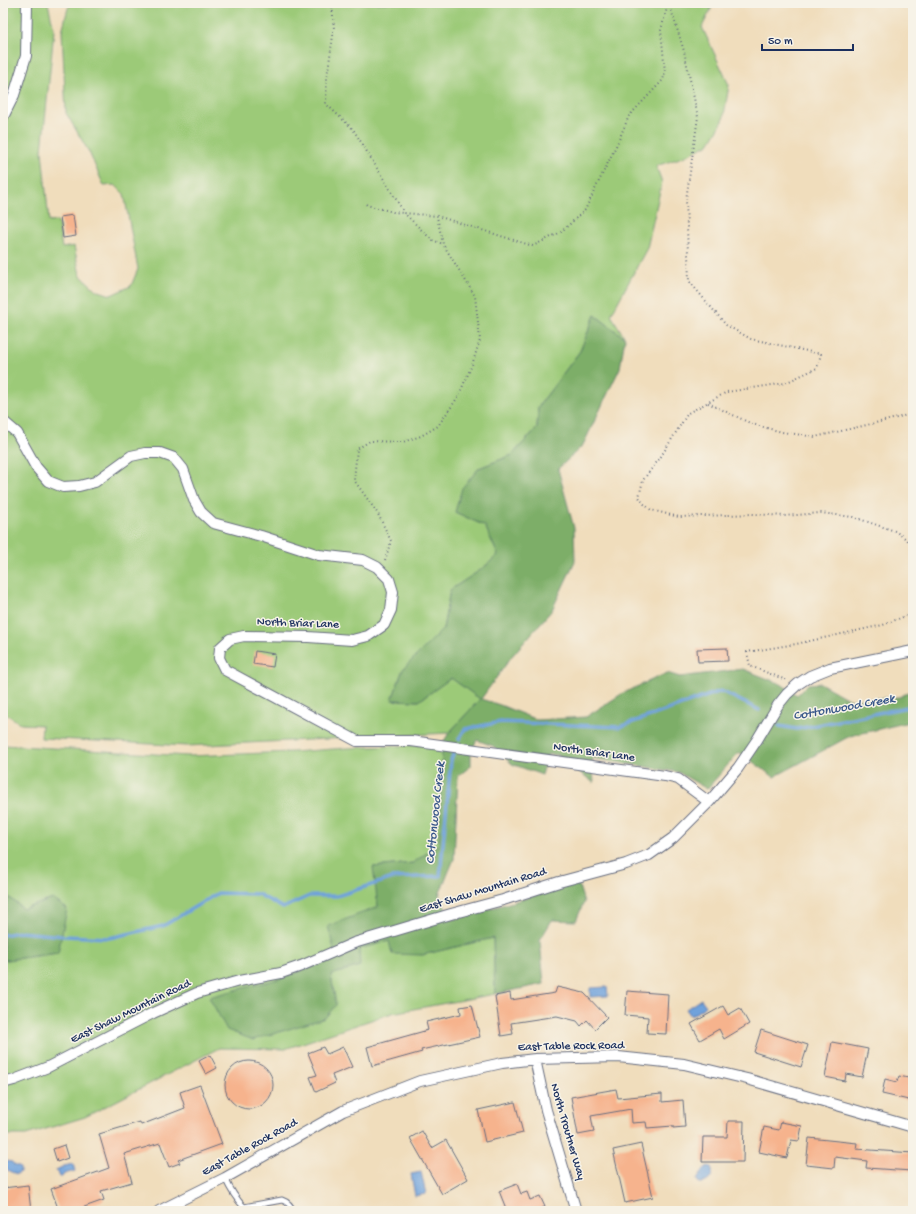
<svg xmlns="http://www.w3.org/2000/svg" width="916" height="1214" font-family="'Gochi Hand',sans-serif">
<rect width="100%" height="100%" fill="#f7f3e8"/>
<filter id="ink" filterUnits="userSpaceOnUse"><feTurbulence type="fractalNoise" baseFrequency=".025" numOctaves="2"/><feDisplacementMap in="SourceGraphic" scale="8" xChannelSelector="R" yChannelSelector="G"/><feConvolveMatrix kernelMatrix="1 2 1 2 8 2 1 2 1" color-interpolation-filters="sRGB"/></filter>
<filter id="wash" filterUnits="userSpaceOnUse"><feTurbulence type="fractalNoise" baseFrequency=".012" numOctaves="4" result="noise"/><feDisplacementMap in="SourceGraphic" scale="16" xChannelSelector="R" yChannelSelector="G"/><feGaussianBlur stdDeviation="0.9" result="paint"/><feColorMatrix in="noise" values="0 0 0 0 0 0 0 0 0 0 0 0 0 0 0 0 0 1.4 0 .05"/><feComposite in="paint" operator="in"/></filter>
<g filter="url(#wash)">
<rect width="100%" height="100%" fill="#f0ddbc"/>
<!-- green -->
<path fill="#9cca78" stroke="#5c7c6b" d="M3 3H48L54 30 42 151 49 222 58 221 62 248 74 246 80 275 96 290 111 295 131 286 138 269 124 194 115 185 104 186 89 152 66 113 62 31 68 8 72 3H714L702 27 729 85 723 121 709 144 683 157 656 166 662 182 647 248 611 315 625 338 595 315 580 351 538 407 537 428 512 455 479 468 455 512 485 526 498 555 482 569 450 590 443 629 403 669 392 700 419 701 451 678 480 699 449 733 187 746 41 738 42 725 21 724 3 712Z
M442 744 439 844 413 863 374 867 378 907 336 958 282 978 336 1005 331 975 359 966 358 949 389 941 422 955 493 938 495 994 392 1013 285 1049 219 1048 85 1117 26 1135H3V959L6 960 58 953 53 899 23 909 3 892V745L188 756 292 752 347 748Z"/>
<!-- forest -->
<path fill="#7dae68" stroke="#4c6e63" d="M595 315 625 338 620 368 583 445 558 469 574 528 575 561 552 610 512 656 481 699 500 705 537 720 586 717 623 693 667 673 680 677 743 669 781 684 797 695 808 684 820 683 850 700 900 697 913 689V721L850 736 774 777 739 752 707 789 678 772 592 758 594 783 557 755 548 754 542 775 512 764 493 746 477 740 471 751V766L458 776 454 859 439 895 451 920 578 883 584 902 576 921 552 920 540 940 544 984 495 994 493 938 422 955 392 954 389 941 359 949 360 966 331 975 336 1005 325 1018 253 1040 227 1030 209 997 282 978 336 958 328 926 378 907 373 867 413 863 439 844 442 744 449 733 480 699 451 678 419 701 392 700 403 669 443 629 450 590 482 569 498 555 485 526 455 512 462 488 479 468 512 455 537 428 538 407 580 351Z
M3 892 23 909 53 899 67 909 58 953 6 960 3 959Z"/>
<!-- water -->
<path fill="#6fa2db" stroke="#45689c" d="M607 987 608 996 590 997V988Z
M701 999 706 1006 691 1016 686 1009Z
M7 1161 12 1162 15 1166H18L20 1168V1172L17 1174C11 1172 3 1170 4 1162Z
M73 1164 75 1171 64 1174 62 1177H59L56 1170 64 1166Z
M708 1166 711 1167C715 1176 708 1184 699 1183L697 1180C700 1175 703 1169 708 1166Z
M421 1172 426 1194 415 1196 411 1174Z"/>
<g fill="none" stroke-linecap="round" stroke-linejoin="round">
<!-- stream -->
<path stroke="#6fa2db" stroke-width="3.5" d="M779 726 797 729 913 706
M459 739 465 729 501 722 619 727 721 691 759 710
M3 935 19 932 64 936 109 938 163 926 218 893 258 894 283 908 309 896H337L393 878 440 876 451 760 454 752"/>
</g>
<g id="blocks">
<!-- building -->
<path fill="#f6b38d" d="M73 215 76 236 63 238 60 217Z
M727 648 728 661 698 662 697 649Z
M255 651 275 654 273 667 253 664Z
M557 987 584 993 607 1017 595 1029 587 1020 581 1026 577 1021 557 1016 511 1023 513 1034 501 1036 495 996 510 993 511 1000 555 993Z
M627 991 668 994 666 1034 647 1033 648 1017 625 1015Z
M472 1005 480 1037 421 1050 422 1052 372 1066 367 1047 428 1030 426 1022 461 1014 460 1007Z
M723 1006 728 1015 740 1008 749 1024 724 1039 719 1029 700 1040 691 1024Z
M761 1030 808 1045 801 1067 754 1052Z
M832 1042 868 1049 862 1077 846 1074 845 1081 825 1077Z
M323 1047 327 1054 343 1047 352 1067 332 1075 335 1083 316 1092 310 1077 317 1075 308 1053Z
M210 1055 217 1068 206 1074 199 1061Z
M225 1085a24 24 0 1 1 48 0a24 24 0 1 1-48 0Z
M899 1076 913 1079V1101L882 1094 885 1079 897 1082Z
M200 1085 222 1144 178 1160 180 1163 169 1167 160 1143 124 1154 132 1182 101 1191 104 1200 73 1211H59L51 1189 109 1168 99 1134 140 1122 141 1125 185 1108 180 1092Z
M616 1089 618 1098 662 1094V1102L683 1100 685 1127 673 1128V1126L647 1128 646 1122 632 1123 631 1109 591 1116 594 1132 578 1135 571 1097Z
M515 1102 523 1133 485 1142 478 1110Z
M728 1121H744L743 1162H702L703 1137H727Z
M781 1122 802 1126 799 1141 791 1140 787 1158 759 1152 764 1127 779 1130Z
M422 1131 432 1148 446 1140 468 1179 442 1194 410 1138Z
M809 1138 857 1143 856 1149 913 1153 912 1171 866 1168 867 1161 835 1157 834 1168 806 1165Z
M641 1144 653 1197 625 1203 613 1150Z
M64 1145 68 1158 57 1162 53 1149Z
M517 1184 521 1194 527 1192 530 1200 540 1196 545 1207 533 1211H507L499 1191Z
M28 1185 31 1211H3V1188Z"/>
</g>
</g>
<g filter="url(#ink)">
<use href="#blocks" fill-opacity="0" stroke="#666c7f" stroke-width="1"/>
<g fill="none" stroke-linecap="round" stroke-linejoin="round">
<!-- service casing -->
<g stroke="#666c7f" stroke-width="7">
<path id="service" d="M225 1178C230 1189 236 1199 244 1207L282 1200C288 1202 291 1205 293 1211"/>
</g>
<!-- minor casing -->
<g stroke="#666c7f" stroke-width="12">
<path id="minor" d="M3 117 14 95 26 56 27 3
M3 421 17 433 36 467 48 481 63 487 79 486 95 482 131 456 145 453H160L174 458 183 469 194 500 201 512 213 523 261 536 319 555 363 560 377 567 389 579 393 592 391 610 384 625 368 636 352 640 308 637 244 636 230 639 220 648 219 658 225 670 357 741H411L665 776 678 779 709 802
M535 1059 546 1110 576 1211
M3 1083 14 1080 48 1067 153 1013 197 993 239 981 281 973 301 966 354 943 451 914 503 900 559 882 626 864 649 855 673 838 709 802 738 768 757 740 778 705 787 694 798 684 810 676 830 668 913 651
M159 1211 225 1178 343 1111 420 1081 502 1063 535 1059 618 1057 684 1064 747 1079 913 1127"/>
</g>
<!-- path -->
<path stroke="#666c7f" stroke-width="2" stroke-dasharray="1 3" stroke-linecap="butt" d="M332 3 334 29 327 77 326 104 353 129 405 214 432 240 443 244
M669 3 684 51 698 117 686 200 689 281 726 325 751 339 821 354 817 368 785 383 727 392 688 413 660 458 643 480 639 497 643 503 651 510 679 517 752 514 784 516 821 513 853 517 895 531 913 544
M366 204 367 205 393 212 437 216 533 246 561 232 585 210 617 144 629 116 663 80 665 72 661 30 668 4
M708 403 752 424 782 432 815 437 897 418 913 413
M385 560 391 541 378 514 354 480 357 449 370 441 403 442 421 436 438 426 458 397 472 365 480 340 475 296 443 244 437 217
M786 680 750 666 747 652 796 644 883 625 913 613"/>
<!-- service -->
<use href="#service" stroke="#fff" stroke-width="5"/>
<!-- minor -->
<use href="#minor" stroke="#fff" stroke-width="10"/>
</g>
</g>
<g text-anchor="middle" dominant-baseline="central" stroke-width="3" stroke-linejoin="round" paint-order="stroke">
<!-- street labels -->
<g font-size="12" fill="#1b2f5e" stroke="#f7f3e8">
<text transform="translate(298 624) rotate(2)">North Briar Lane</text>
<text transform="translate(594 753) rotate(8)">North Briar Lane</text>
<text transform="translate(483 891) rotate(-17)">East Shaw Mountain Road</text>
<text transform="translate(131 1012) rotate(-26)">East Shaw Mountain Road</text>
<text transform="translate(571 1047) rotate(-1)">East Table Rock Road</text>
<text transform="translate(567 1132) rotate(74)">North Troutner Way</text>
<text transform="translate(250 1148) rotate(-29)">East Table Rock Road</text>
</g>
<!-- water labels -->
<g font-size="13" font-style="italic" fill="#38578a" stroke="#f7f3e8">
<text transform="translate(844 708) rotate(-10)">Cottonwood Creek</text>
<text transform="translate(436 813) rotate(-84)">Cottonwood Creek</text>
</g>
</g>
<!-- margin -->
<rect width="916" height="1214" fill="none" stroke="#f7f3e8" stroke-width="16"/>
<!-- scale -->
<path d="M762 44v6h91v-6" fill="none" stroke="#1b2f5e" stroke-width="2"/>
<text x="768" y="44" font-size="12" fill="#1b2f5e" stroke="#f7f3e8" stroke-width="3" paint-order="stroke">50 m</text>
</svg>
